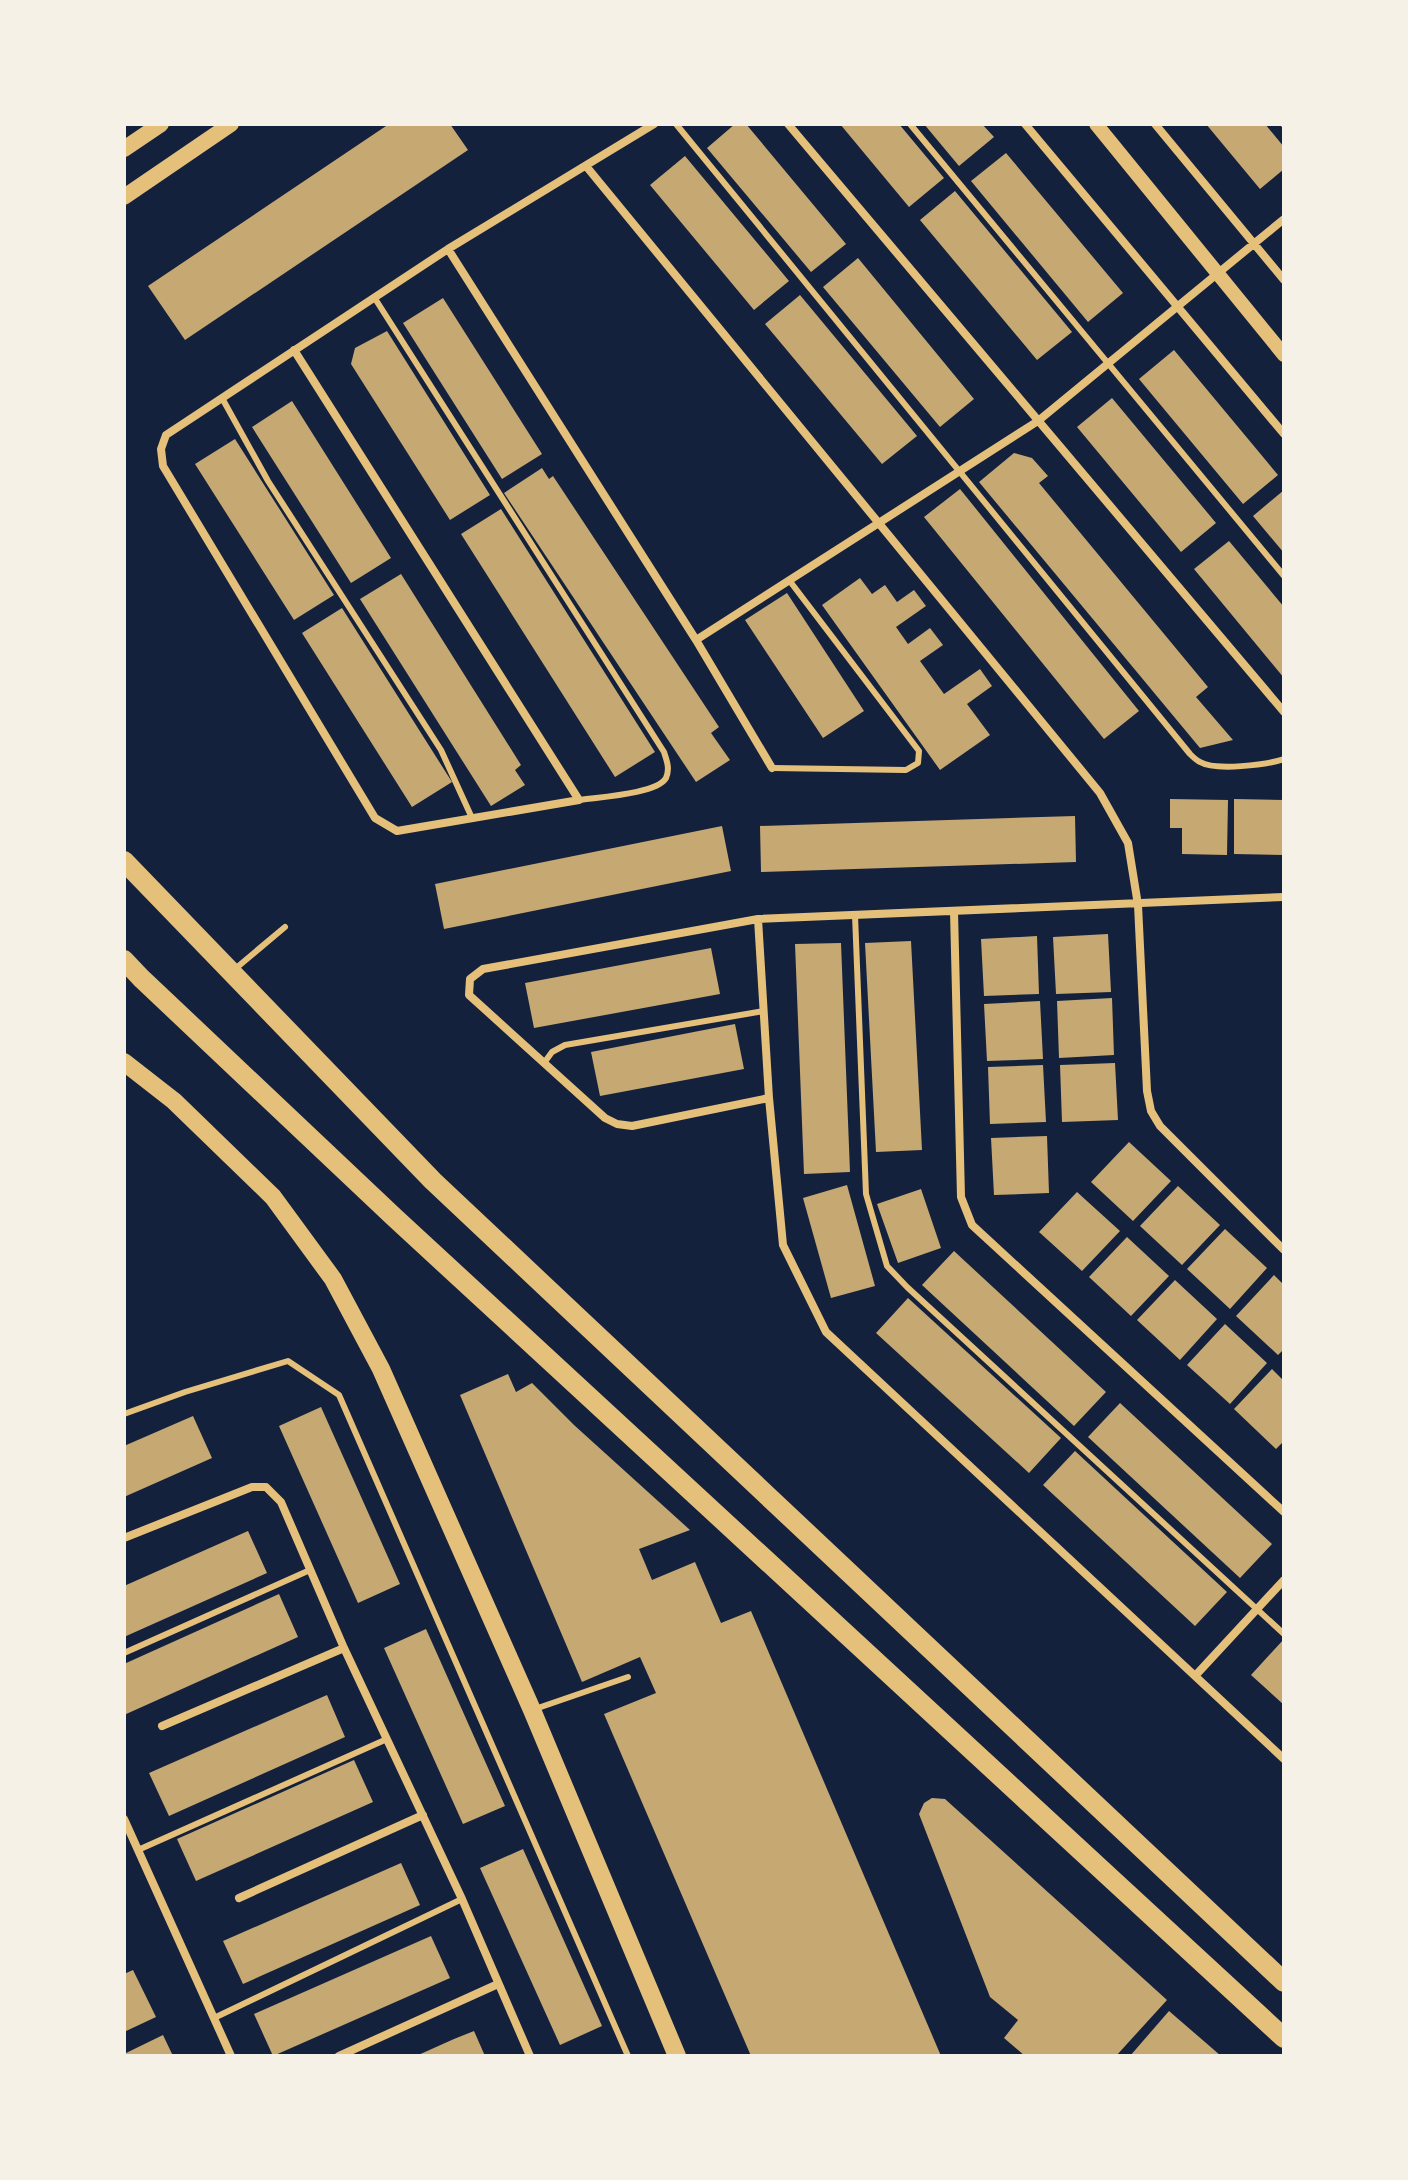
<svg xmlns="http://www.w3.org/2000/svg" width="1408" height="2180" font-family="'Public Sans',sans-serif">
<rect width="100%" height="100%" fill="#14213d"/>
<!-- building -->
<path fill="#c6a872" d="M389 124H450L468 150 185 340 148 286Z
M735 124H746L846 244 811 272 707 148Z
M840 124H899L944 178 909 207Z
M924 124H982L994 137 959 166Z
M1206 124H1265L1284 147V169L1260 189Z
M1006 153 1123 293 1088 322 971 181Z
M685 156 789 281 754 310 650 185Z
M955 191 1072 332 1037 360 920 220Z
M858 258 974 399 940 427 823 287Z
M800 295 917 436 882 464 765 324Z
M443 298 542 454 502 479 403 323Z
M387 331 490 495 450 520 351 364 355 348Z
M1174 350 1278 475 1243 504 1139 379Z
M1112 398 1216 523 1181 552 1077 427Z
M292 401 391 558 351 583 252 427Z
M235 439 334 595 294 620 195 464Z
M1014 453 1032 458 1048 476 1039 483 1208 687 1196 697 1233 740 1200 748 979 482Z
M542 468 549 479 553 476 719 727 711 733 730 760 696 782 504 493Z
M960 489 1139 711 1104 739 924 517Z
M1284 490V553L1253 516Z
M501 509 655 752 615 777 461 534Z
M1229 541 1284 607V678L1194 569Z
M401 574 521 765 515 770 525 785 491 806 360 599Z
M860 578 872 594 885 585 897 602 914 590 926 606 896 627 908 644 930 628 943 645 920 661 944 694 980 669 992 686 967 704 990 735 940 770 822 605Z
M787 593 864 711 823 738 745 620Z
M342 608 452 782 412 807 302 633Z
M1170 799 1228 800 1227 855 1182 854V828H1170Z
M1234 799 1284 800V855L1234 854Z
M1075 816 1076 862 761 872 760 826Z
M722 826 731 871 444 929 435 884Z
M1108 934 1111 992 1056 994 1053 937Z
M1037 936 1039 994 984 996 981 939Z
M911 941 922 1150 876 1152 865 943Z
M841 943 850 1172 804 1174 795 944Z
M711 948 720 994 534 1028 525 983Z
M1112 998 1114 1055 1059 1058 1057 1001Z
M1040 1001 1043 1059 987 1061 984 1004Z
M735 1024 744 1069 600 1096 591 1052Z
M1115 1063 1118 1120 1062 1122 1060 1065Z
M1043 1065 1046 1122 990 1124 988 1067Z
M1047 1136 1049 1193 994 1195 991 1138Z
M1129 1142 1171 1181 1133 1221 1091 1182Z
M847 1185 875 1286 831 1298 803 1198Z
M1178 1186 1220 1225 1182 1265 1140 1226Z
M921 1189 941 1248 898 1263 877 1204Z
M1077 1192 1120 1231 1082 1271 1039 1232Z
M1225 1229 1267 1268 1230 1309 1187 1269Z
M1127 1237 1169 1276 1131 1316 1089 1277Z
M954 1251 1106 1392 1074 1426 922 1285Z
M1274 1275 1284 1285V1349L1278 1355 1236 1316Z
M1175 1280 1217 1319 1180 1360 1137 1320Z
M908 1298 1061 1438 1029 1473 876 1333Z
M1225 1324 1267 1363 1230 1404 1187 1365Z
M1272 1369 1284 1381V1441L1276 1449 1234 1409Z
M508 1374 516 1392 532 1383 574 1425 690 1530 639 1549 652 1580 695 1562 721 1623 751 1611 941 2056H751L604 1714 656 1693 640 1657 582 1682 460 1395Z
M1120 1403 1272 1544 1240 1578 1088 1437Z
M321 1407 400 1584 358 1603 279 1426Z
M193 1416 212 1458 124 1497V1446Z
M1075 1451 1227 1592 1195 1626 1043 1485Z
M248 1531 267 1573 124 1637V1586Z
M279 1594 298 1637 124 1715V1664Z
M426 1629 505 1806 463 1824 384 1648Z
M1284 1639V1705L1251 1675Z
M327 1695 345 1737 169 1816 149 1773Z
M354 1760 373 1802 196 1881 177 1839Z
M932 1798 945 1799 1167 2000 1116 2056H1025L1004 2038 1018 2020 990 1997 919 1814 924 1803Z
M523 1849 602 2026 560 2045 480 1868Z
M401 1863 420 1905 243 1984 223 1941Z
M431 1936 450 1978 273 2056 254 2014Z
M133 1970 156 2017 124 2032V1974Z
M1169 2011 1213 2049 1221 2056H1130Z
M474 2031 485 2056H416L454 2039Z
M163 2035 173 2056H124V2054Z"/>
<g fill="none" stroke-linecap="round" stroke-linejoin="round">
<!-- service -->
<path stroke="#e5c07b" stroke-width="6" d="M676 124 1190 754C1193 757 1196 760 1200 762 1215 771 1267 765 1284 759
M910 124 1284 576
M1283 124 1284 125
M374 297 664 752C667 761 670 769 666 778 657 794 598 797 579 800
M222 398 268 481 441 750 472 818
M772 768 906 770 918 763 919 751 789 580
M855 915 866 1194 887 1266 907 1287 1284 1634
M235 969 285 927
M544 1063 552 1052 565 1045 764 1011
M124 1414 185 1392 288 1361 339 1395 628 2056
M124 1653 310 1570
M535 1709 628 1677
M138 1850 387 1739
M214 2018 462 1899"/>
<!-- minor -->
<path stroke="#e5c07b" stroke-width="8" d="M788 124 1284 712
M1025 124 1284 434
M1155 124 1284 280
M586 166 1100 793 1128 843 1138 905 1147 1091 1151 1111 1160 1126 1284 1250
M448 249 696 640 772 768
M294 350 579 800 397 831 375 818 163 466 161 449 166 435 448 249 654 124
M696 640 1038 421 1284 219
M954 911 961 1197 972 1225 1284 1512
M758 919 769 1098 783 1245 826 1332 1284 1759
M769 1098 632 1126 617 1124 605 1118 469 995 470 979 483 969 758 919 1284 897
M124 1538 252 1487H266L281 1502 344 1648 462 1899 530 2056
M1195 1676 1284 1580
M162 1726 344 1648
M124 1819 231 2056
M239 1898 423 1815
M339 2056 498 1984"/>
<!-- tertiary -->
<path stroke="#e5c07b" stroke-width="14" d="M1096 124 1284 355"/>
<!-- secondary -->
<path stroke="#e5c07b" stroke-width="16" d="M124 149 161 124
M124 197 231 124"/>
<!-- primary -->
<path stroke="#e5c07b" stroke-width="18" d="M124 1062 174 1101 273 1197 333 1279 381 1369 532 1710 677 2056"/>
<!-- trunk -->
<path stroke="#e5c07b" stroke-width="20" d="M124 861 433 1181 1284 1982
M124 960 141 978 394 1217 1284 2038"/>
</g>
<!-- border -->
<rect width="1408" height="2180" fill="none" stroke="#f6f1e7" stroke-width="252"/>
</svg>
